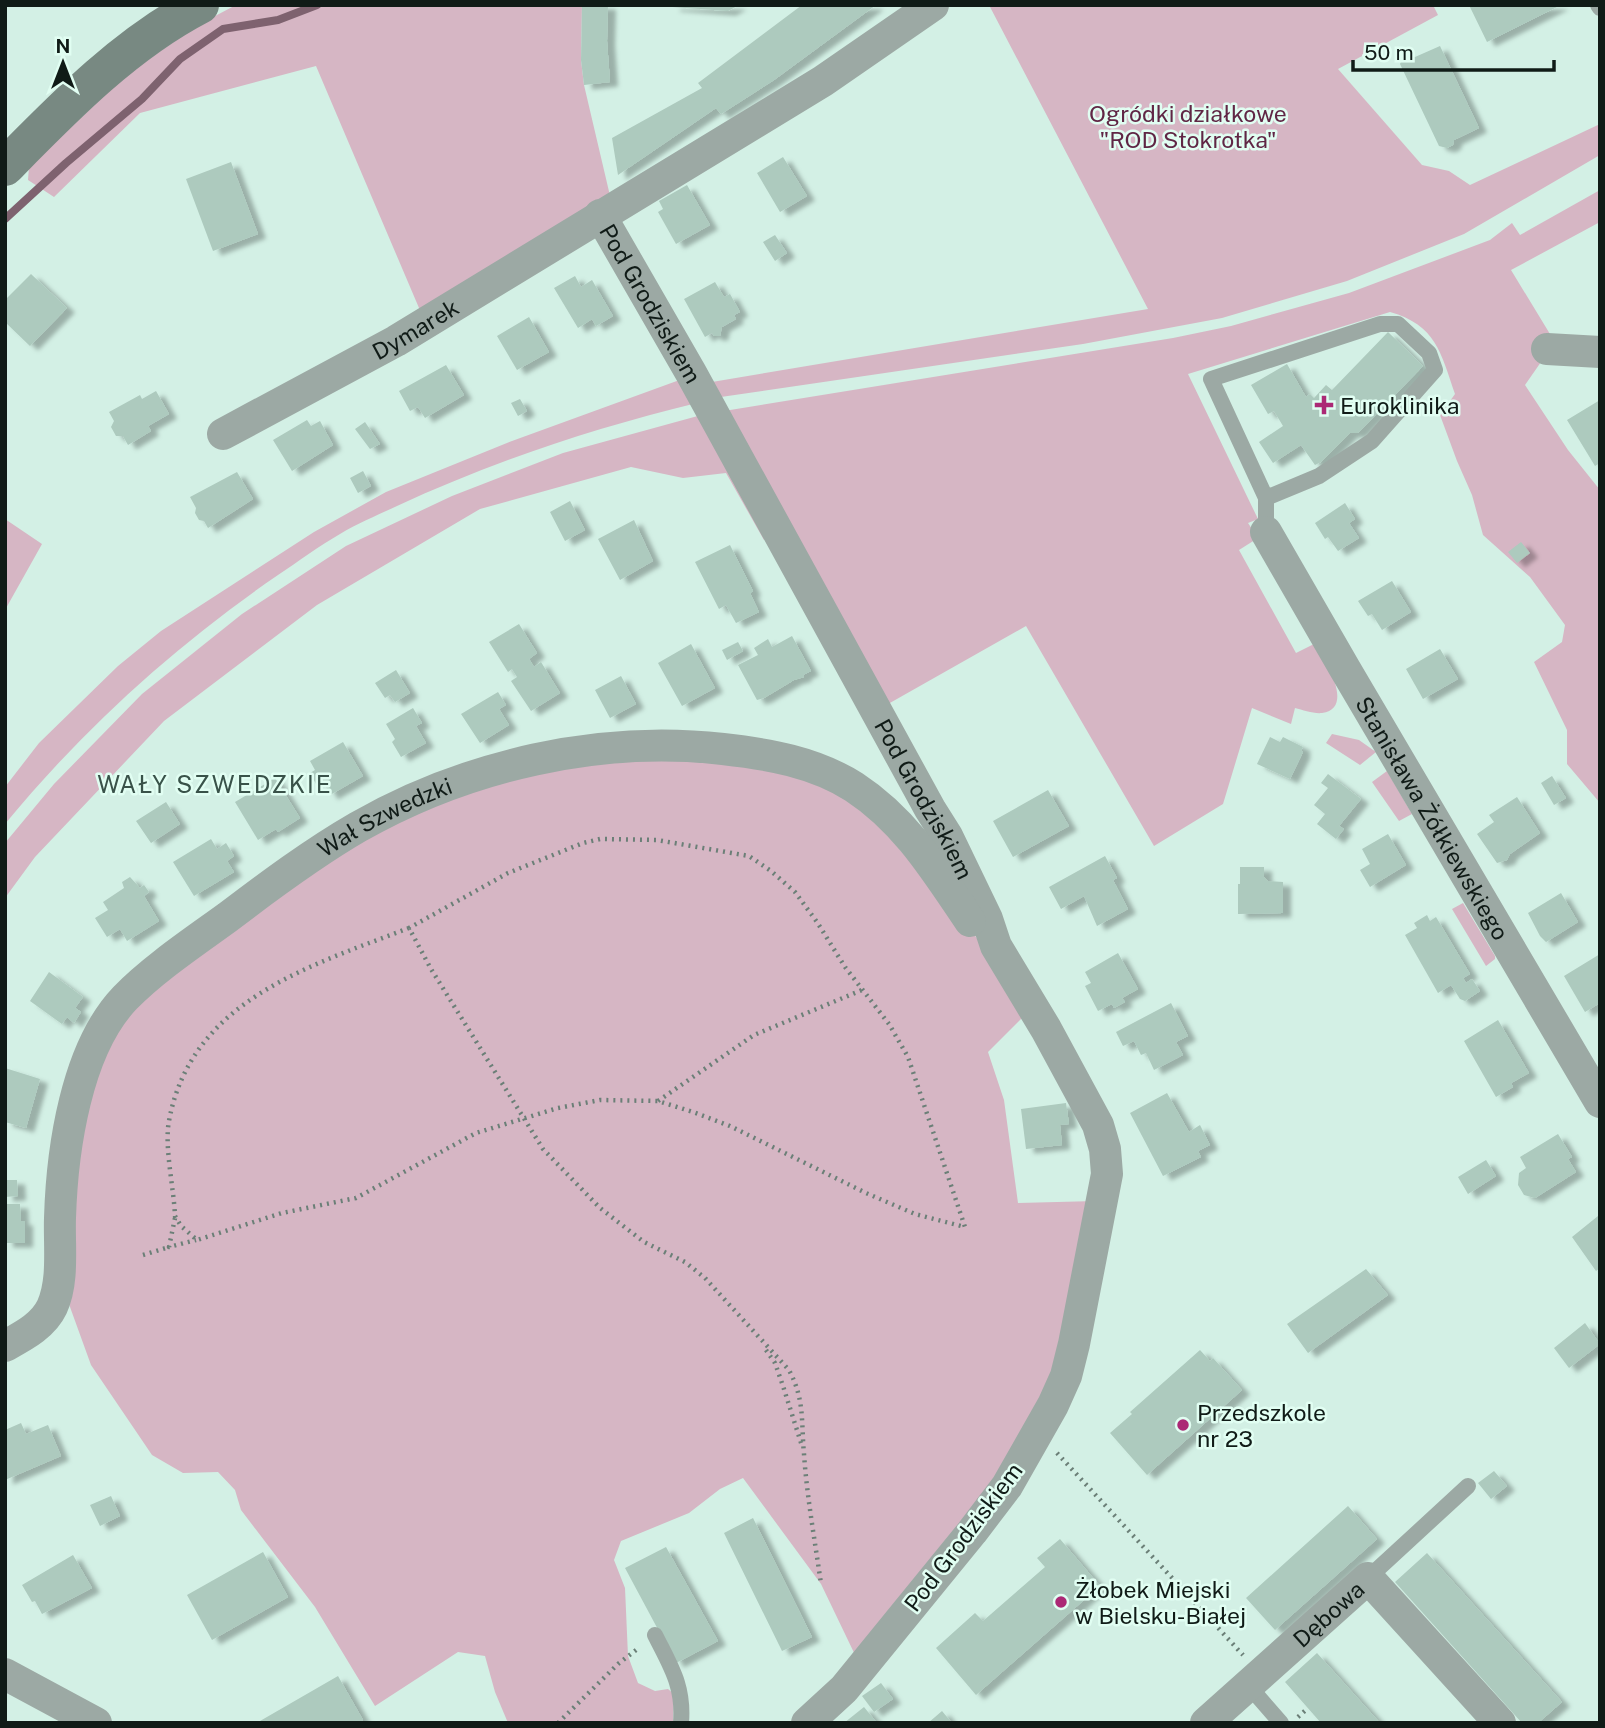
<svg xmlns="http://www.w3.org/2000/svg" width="1605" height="1728" font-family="'Public Sans',sans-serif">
<defs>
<filter id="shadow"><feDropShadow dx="8" dy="4.5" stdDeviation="2" flood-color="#0004"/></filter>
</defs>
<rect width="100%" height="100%" fill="#d3f0e5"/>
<!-- green -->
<path fill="#d6b6c4" d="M236 5H582L581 60 584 85 611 200 422 315 316 66 140 113 54 197 28 180 29 167 127 74 198 25Z
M989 5H1433L1438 15 1338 69 1422 165 1449 171 1470 185 1600 124V155L1464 234 1347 281 1222 318 1083 344 714 398 706 383 1148 309Z
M1600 190V222L1511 270 1553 339 1541 362 1525 385 1568 450 1600 490V803L1567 764V730L1534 662 1562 642 1565 625 1530 577 1483 535 1472 495 1457 461 1440 415 1455 394C1441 353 1436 325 1390 312L1188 374 1258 519 1248 523 1258 538 1239 550 1296 653 1316 643C1324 659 1356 708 1322 713 1314 714 1303 710 1295 708L1291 724 1252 708 1223 804 1154 846 1026 626 881 708 724 411 1173 338 1231 326 1349 293 1490 240 1512 223 1520 235Z
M685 378 697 403C594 428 494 461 397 506 378 515 358 523 340 534 319 546 299 561 278 575 176 645 84 728 5 824V787L39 743 118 666 161 631 314 532 386 492 512 441Z
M705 414 768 525 764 540 726 473 683 478 631 467 480 509 317 605 164 721 35 857 5 898V843L54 784 142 694 242 614 346 546 452 496 563 453Z
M5 519 42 544 5 610Z
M1332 734 1359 740 1376 752 1360 765 1326 743Z
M698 753 849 791 990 953 1027 1013 988 1052 1004 1100 1018 1203 1096 1201 1077 1303 1034 1428 858 1661 821 1584 743 1478 720 1489 689 1513 621 1541 614 1560 625 1588 628 1656 638 1683 655 1691 668 1689 674 1694 673 1723H508L495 1692 485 1656 458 1652 375 1706 315 1607 241 1510 235 1490 218 1472 183 1473 152 1455 91 1365 70 1307 66 1244 73 1133 120 1016 350 841 507 773Z
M1387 771 1412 814 1399 821 1372 782Z
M1463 903 1495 956V959L1486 966 1452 909Z"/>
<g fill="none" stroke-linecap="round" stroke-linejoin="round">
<!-- stream -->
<path stroke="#7e626f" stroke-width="8" d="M5 219 66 163 142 99 180 59 223 29 278 20 317 5"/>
</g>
<!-- building -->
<path fill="#adcabe" filter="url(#shadow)" d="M582 5H608L607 41 610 82 584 85 581 60Z
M672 5H739L728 11 672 7Z
M802 5H876L774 80 721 114 716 108 618 175 612 138 702 88 698 83Z
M1469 5H1561L1487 42Z
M1440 46 1479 128 1454 140 1453 145 1447 148 1439 146 1400 64 1403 57 1410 55 1415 57Z
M783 157 807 196 780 212 757 173Z
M231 162 258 234 213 251 186 179Z
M687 185 710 225 676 244 658 212 663 209 659 201Z
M775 235 787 253 775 261 763 242Z
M31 274 67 308 30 346 5 322V300Z
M575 276 581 287 592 280 613 316 596 326 592 319 578 328 554 288Z
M715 282 724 297 730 294 740 312 734 315 736 319 722 327 720 336H714L712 333 705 337 684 299Z
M529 317 549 352 517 370 497 336Z
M1388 332 1423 366 1358 433H1350L1321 462 1315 465 1301 445 1273 463 1259 442 1283 426 1274 411 1268 414 1251 385 1287 364 1306 397 1310 394 1314 398 1326 385 1332 390Z
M446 365 464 395 425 418 418 407 410 411 399 391Z
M156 391 169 414 148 426 151 431 128 445 123 436H116L111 427 114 421 109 412 140 395 142 399Z
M520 399 527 411 518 416 511 403Z
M1600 400V463L1595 466 1567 420Z
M307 420 311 426 320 421 333 445 292 471 273 440Z
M365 422 380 444 370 449 355 429Z
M363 471 371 486 358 493 350 478Z
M237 472 253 499 208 528 204 521 199 520 195 513 196 508 190 497Z
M570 501 585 530 565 541 550 512Z
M1345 503 1355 519 1349 523 1359 538 1338 551 1328 537 1325 539 1315 523Z
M634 520 653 561 620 580 598 539Z
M1521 542 1530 553 1517 563 1508 552Z
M730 545 753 591 750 593 759 612 736 623 726 605 719 609 695 562Z
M1392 581 1411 612 1382 630 1372 614 1368 616 1358 601Z
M519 624 537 653 529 659 534 667 541 662 560 693 531 711 511 681 517 677 512 669 508 672 489 642Z
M792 636 811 671 803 675 804 677 794 680 764 698 757 700 738 665 758 655 754 648 768 639 772 647Z
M738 642 743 651 727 660 722 650Z
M691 644 715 688 682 706 658 663Z
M1440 649 1458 679 1423 699 1406 669Z
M396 670 410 693 395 702 390 695 385 698 375 683Z
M621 676 636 704 610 718 595 690Z
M498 692 506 705 499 709 509 725 480 743 461 714Z
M413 708 422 723 416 726 426 743 401 757 392 742 395 739 386 724Z
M1270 737 1280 742 1283 737 1303 747 1301 751 1303 752 1290 779 1257 764Z
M343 742 363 776 330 795 322 780 316 784 310 773 315 770 310 761Z
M1328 774 1361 799 1339 826 1344 829 1336 839 1317 824 1325 814 1314 805 1328 788 1321 783Z
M1552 776 1566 798 1554 805 1541 783Z
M275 778 300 818 278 832 276 829 258 840 235 802Z
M1048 790 1069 826 1013 857 993 821Z
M1517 797 1540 833 1510 854 1507 860 1497 863 1477 834 1494 822 1489 815Z
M166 802 180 824 151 843 136 821Z
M1388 834 1406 865 1370 887 1360 870 1370 864 1362 849Z
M211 839 217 849 226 843 234 856 227 861 234 872 194 896 173 862Z
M1105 856 1117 878 1113 880 1128 909 1097 926 1084 896 1061 909 1049 887Z
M1240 867H1264V877L1268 881 1283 882V913L1238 914V884H1240Z
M130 877 140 888 144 885 149 892 144 896 159 921 127 941 120 929 107 937 95 918 108 910 103 902 124 888 122 882Z
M1561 893 1578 922 1546 942 1540 936 1528 913Z
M1427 915 1430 921 1436 917 1470 974 1463 978 1466 983 1472 979 1480 991 1465 1001 1460 999 1451 985 1438 993 1405 935 1417 928 1414 923Z
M1118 953 1138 989 1122 998 1125 1002 1114 1008 1112 1004 1098 1011 1085 986 1091 983 1085 972Z
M1600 954V1003L1585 1012 1564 976Z
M49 972 83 997 75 1008 81 1012 74 1023 67 1017 62 1024 30 1001Z
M1171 1003 1188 1036 1176 1042 1183 1055 1154 1070 1146 1053 1141 1055 1134 1041 1123 1046 1116 1032Z
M1498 1020 1529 1073 1511 1083 1513 1087 1496 1097 1464 1041Z
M5 1068 40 1079 26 1128 5 1122Z
M1167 1093 1189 1132 1200 1125 1210 1145 1198 1151 1201 1157 1163 1176 1130 1113Z
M1066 1103 1069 1124 1060 1125 1062 1145 1026 1149 1021 1109Z
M1558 1134 1572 1157 1568 1159 1576 1172 1535 1198 1524 1195 1518 1185 1519 1173 1526 1168 1520 1157Z
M1486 1160 1496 1176 1468 1194 1458 1177Z
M5 1180H17L18 1196 5 1197Z
M5 1204H20L21 1221H25V1243H5Z
M1598 1216 1600 1268 1596 1271 1572 1237Z
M1366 1269 1388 1295 1308 1353 1287 1324Z
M1585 1323 1600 1344 1569 1368 1554 1348Z
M1200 1350 1210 1361 1213 1358 1242 1390 1147 1475 1110 1433 1132 1414 1130 1412Z
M21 1423 26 1434 48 1425 61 1456 5 1480V1430Z
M1494 1471 1507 1486 1491 1499 1478 1483Z
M111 1496 120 1516 100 1526 90 1505Z
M1348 1506 1377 1539 1275 1630 1246 1598Z
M753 1518 812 1637 782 1651 724 1533Z
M1060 1539 1100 1586 976 1695 936 1648 975 1613 983 1621 1045 1567 1037 1558Z
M666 1547 718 1641 676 1663 625 1568Z
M263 1552 288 1597 212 1640 187 1595Z
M1427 1553 1562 1702 1538 1723H1522L1395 1582Z
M73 1555 92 1588 42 1614 35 1601 32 1602 22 1585Z
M1317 1653 1380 1723H1321L1285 1682Z
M338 1676 363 1720 358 1723H261L260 1721Z
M881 1683 893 1699 874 1712 862 1696Z
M864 1707 877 1723H844Z
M942 1711 952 1723H928Z"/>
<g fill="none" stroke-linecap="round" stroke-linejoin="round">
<!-- path -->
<path stroke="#6b7f77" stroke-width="4.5" stroke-dasharray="2 5" stroke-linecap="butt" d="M409 928C310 966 191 1000 169 1121 164 1146 174 1189 175 1216L181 1226 197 1240 282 1213 356 1198 476 1133 558 1108 600 1100 658 1101 693 1112 730 1126 866 1193 915 1214 965 1227 908 1057 889 1024 845 967 817 922 795 892 771 871 749 856 657 840 600 839 583 843 508 873 409 928 431 969 543 1149 600 1208 644 1242 685 1262 705 1278 789 1370C805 1400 801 1422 804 1454 807 1498 815 1541 821 1584
M658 1101 754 1035 862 990
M175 1218 169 1247 196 1240
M143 1255 169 1247
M766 1350 775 1363 783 1386 802 1446
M1057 1453 1243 1655
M1298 1717 1308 1708
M558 1723 618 1664 640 1647"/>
<!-- lane -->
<path stroke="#9ca9a4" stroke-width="16" d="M1598 5 1600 8
M1266 498 1319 476 1372 441 1435 370 1429 353 1398 324H1380L1211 379 1266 498V532
M1368 1578 1468 1486
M655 1635C671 1667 684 1686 681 1723
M1248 1685 1281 1723"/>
<!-- street -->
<g stroke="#9ca9a4" stroke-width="32">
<path id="s1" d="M600 215 691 373 930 809 947 836 974 892 987 919 996 946 1046 1029 1098 1125 1105 1149 1107 1174 1074 1344 1066 1376 1053 1405 1007 1486 972 1532 844 1689 807 1723"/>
<path d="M1547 349 1600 352"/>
<path id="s2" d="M223 434 396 341 823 81 933 5"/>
<path id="s3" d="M1266 532 1345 669 1600 1102"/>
<path id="s4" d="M5 1346C23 1336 43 1326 52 1307 64 1281 59 1246 60 1218 62 1150 76 1049 125 998 153 969 195 941 228 917 270 885 313 853 358 827 467 765 599 735 723 749 768 754 815 762 854 787 906 821 936 871 970 921"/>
<path d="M5 1674 96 1723"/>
<path id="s5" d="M1206 1723 1368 1578 1500 1723"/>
</g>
<!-- secondary -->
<path stroke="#788982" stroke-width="38" d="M5 167C64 107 125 44 200 5"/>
</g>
<!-- markers -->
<g fill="#ab2975" stroke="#e1fef2" stroke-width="2.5">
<path d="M1320.5 394.5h7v7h7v7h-7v7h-7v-7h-7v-7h7z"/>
<circle cx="1183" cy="1425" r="7"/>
<circle cx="1061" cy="1602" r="7"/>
</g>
<g text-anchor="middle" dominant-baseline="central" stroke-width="5" stroke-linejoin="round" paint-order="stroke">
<!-- park labels -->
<g font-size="23" fill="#602645" stroke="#e1fef2">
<text x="1188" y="113">Ogródki działkowe<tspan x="1188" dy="26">"ROD Stokrotka"</tspan></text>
</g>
<!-- street labels -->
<g font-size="23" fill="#101b17" stroke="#e1fef2">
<text stroke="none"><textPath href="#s1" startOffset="102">Pod Grodziskiem</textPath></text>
<text stroke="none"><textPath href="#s2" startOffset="219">Dymarek</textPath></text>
<text stroke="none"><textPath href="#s1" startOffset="668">Pod Grodziskiem</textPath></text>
<text stroke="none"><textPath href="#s3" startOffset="331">Stanisława Żółkiewskiego</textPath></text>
<text stroke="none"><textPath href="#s4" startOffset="704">Wał Szwedzki</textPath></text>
<text transform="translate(963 1537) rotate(-53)">Pod Grodziskiem</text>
<text stroke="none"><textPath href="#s5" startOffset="164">Dębowa</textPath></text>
</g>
<!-- poi labels -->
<g font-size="23" fill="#101b17" stroke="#e1fef2" text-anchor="start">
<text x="1340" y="405">Euroklinika</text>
<text x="1197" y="1412">Przedszkole<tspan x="1197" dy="26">nr 23</tspan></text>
<text x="1075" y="1589">Żłobek Miejski<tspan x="1075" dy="26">w Bielsku-Białej</tspan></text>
</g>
<!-- neighbourhood labels -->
<g font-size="24" letter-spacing="2" fill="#395249" stroke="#e1fef2">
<text x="215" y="784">WAŁY SZWEDZKIE</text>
</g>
</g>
<!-- border -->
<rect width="1605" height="1728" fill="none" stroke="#101b17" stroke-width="14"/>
<!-- north arrow -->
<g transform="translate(63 63)" stroke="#e1fef2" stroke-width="5" paint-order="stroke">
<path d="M0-5L12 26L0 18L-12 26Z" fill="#101b17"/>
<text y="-10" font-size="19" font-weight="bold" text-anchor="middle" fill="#101b17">N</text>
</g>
<!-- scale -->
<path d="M1353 60v10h201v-10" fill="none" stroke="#101b17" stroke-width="3.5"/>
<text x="1364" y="60" font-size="21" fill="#101b17" stroke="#e1fef2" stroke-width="5" paint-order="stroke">50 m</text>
</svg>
